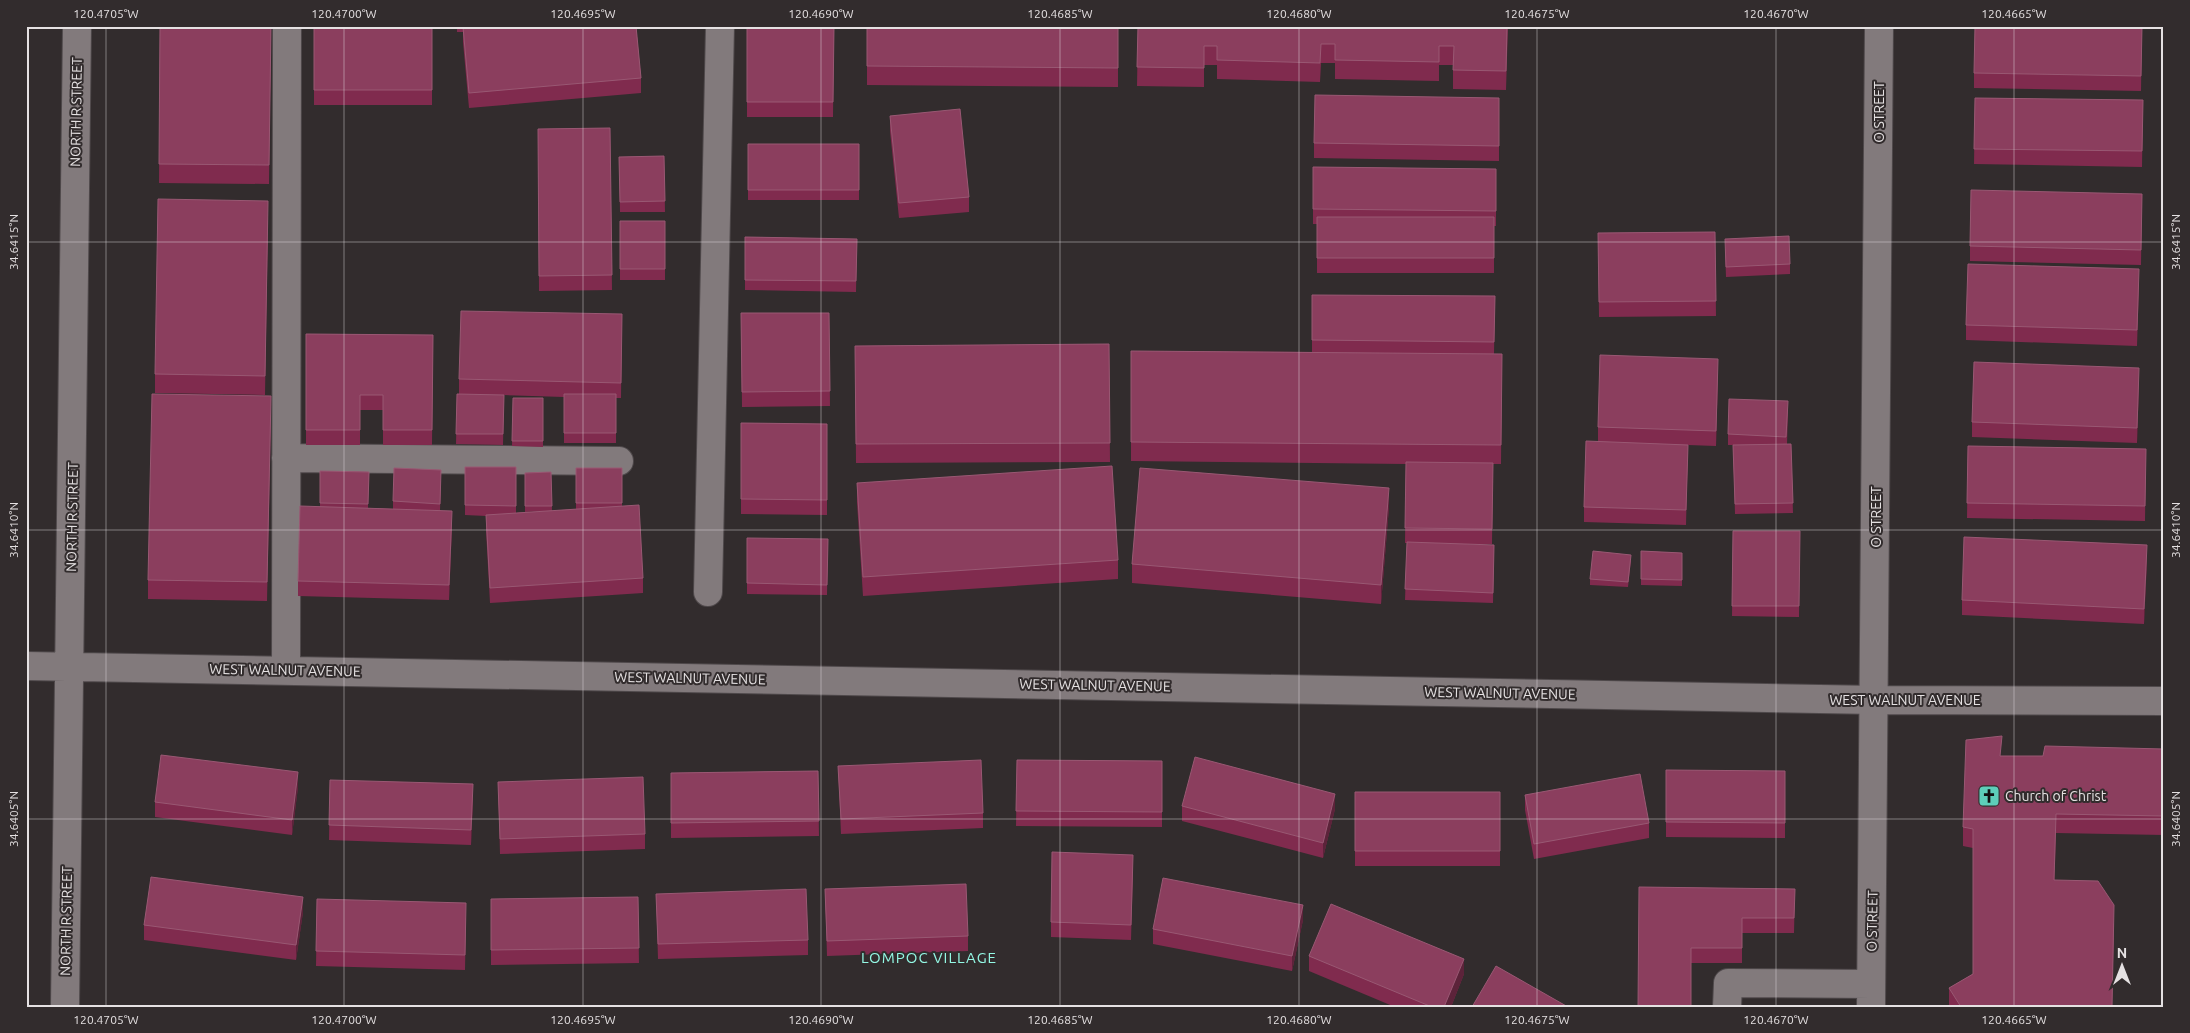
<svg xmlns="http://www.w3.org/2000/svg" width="2190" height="1033" font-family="Ubuntu,sans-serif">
<rect width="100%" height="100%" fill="#322c2d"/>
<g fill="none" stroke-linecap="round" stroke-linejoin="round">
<!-- minor casing -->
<g stroke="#4f494b" stroke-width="30">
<path id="minor" d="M286 458 619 461
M708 592 720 26
M26 666 1875 700 2164 701
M286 670 287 26
M65 1007 77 26
M1727 1007 1728 983 1871 984
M1871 1007 1879 26"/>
</g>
<!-- minor -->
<use href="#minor" stroke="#827a7c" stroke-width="28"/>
</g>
<!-- wall -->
<path fill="#802b4e" d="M160 26H271L269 184 159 183Z
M314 26H432V105H314Z
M457 26H636L641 78V93L469 108 463 42V32H457Z
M747 26H834L833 117H747Z
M867 26H1118V87L867 85Z
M1138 26H1508L1506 90 1453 89V65H1439V81L1335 79V63H1321L1320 82 1217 79V65H1204V87L1137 86Z
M2142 26 2141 91 1974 88V73Z
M1499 98V161L1314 158V143Z
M1975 98 2143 100 2142 167 1974 164Z
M890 116 969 197V212L899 218 890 131Z
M610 128 612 290 539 291 538 129Z
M748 144H859V200H748Z
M664 156 665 212H620L619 157Z
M1313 167 1496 169V226H1494V273H1317V224H1313Z
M2142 194 2141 265 1970 261V246Z
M268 220 265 395 155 393V374Z
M620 221H665V280H620Z
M1715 232 1716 316 1599 317 1598 233Z
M745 237 857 239 856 292 745 290Z
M1725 249 1790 264V274L1726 277Z
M2139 284 2137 346 1966 340V325Z
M1312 295 1495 296 1494 354H1502L1501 464H1493L1492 544H1453L1494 545 1493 603 1405 600 1407 543H1405L1406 464 1131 461V351L1312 352Z
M741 313H829L830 406 742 407Z
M622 314 621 398H616V443H564V397L504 395 503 445 456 444 457 394H459V379Z
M306 334 433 335 432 445H383V410H360V445H306Z
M1109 344 1110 462 856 463 855 346Z
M1718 374 1716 446 1688 445 1686 525 1584 522V507L1598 442V427Z
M2139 383 2137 443 1972 437V422Z
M513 398H543V447L512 446Z
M1788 411 1787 444H1791L1793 513 1735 514 1733 445H1728V434Z
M271 415 267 601 148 599V580Z
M741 423 827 424V515L741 514Z
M1968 446 2146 449 2145 521 1967 518Z
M465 467H516V513L541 511 525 512V473L551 472 552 511 576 509V468H622V506L643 578V593L490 603 486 530V516L465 515Z
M320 471 369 472 368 508 393 509V501L441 481 440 510 452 526 449 600 298 596V581L320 507Z
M857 483 1118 560V579L863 596 857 502Z
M1389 507 1381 604 1132 583V564Z
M1733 531H1800L1799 617 1732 616Z
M828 539 827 595 747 594V583Z
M1641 551 1682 553V586L1641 585Z
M1631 560 1628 587 1590 585V579Z
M2147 560 2144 624 1962 615V600Z
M2164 749V835L2056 833 2054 880 2114 924 2112 1007H1949V988L1973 974V848L1963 846V827L2002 756H2043Z
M1017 760 1162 761V827L1016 826Z
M838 766 983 813V828L841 834Z
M1666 770 1785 771V838L1666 837Z
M818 771 819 836 671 838V773Z
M330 780 473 799 471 845 329 840Z
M498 782 645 834V849L500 854Z
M298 787 292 835 155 817V802Z
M1355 792H1500V866H1355Z
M1525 795 1649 823V838L1534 859 1525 810Z
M1182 806 1335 809 1323 858 1182 821Z
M1133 870 1131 940 1051 937V922Z
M1639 887 1795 889 1794 933H1742V963H1691Z
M825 889 968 936V951L827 956Z
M656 894 808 940V955L658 959Z
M638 897 639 963 491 965V899Z
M317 899 466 918 465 970 316 966Z
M303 912 296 960 144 940V925Z
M1303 920 1292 971 1153 944V929Z
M1309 956 1464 974 1451 1007H1395L1309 971Z"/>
<!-- shaded-wall -->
<path fill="#5c233a" d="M1718 359V374L1716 446V431Z
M2139 368V383L2137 443V428Z
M1389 488V507L1381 604V585Z
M452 511V526L449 600V585Z
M2147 545V560L2144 624V609Z
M298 772V787L292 835V820Z
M473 784V799L471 845V830Z
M1335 794V809L1323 858V843Z
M2056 814V833L2054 899V880Z
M303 897V912L296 960V945Z
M1303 905V920L1292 971V956Z
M1464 959V974L1451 1007H1444Z"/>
<!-- building -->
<path fill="#8b3e5e" stroke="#995873" d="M160 26H271L269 165 159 164Z
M314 26H432V90H314Z
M475 26H636L641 78 469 93 463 27Z
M747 26H834L833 102H747Z
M867 26H1118V68L867 66Z
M1138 26H1507L1506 71 1453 70 1454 46H1439V62L1335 60V44H1321L1320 63 1217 60V46H1204V68L1137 67Z
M1975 26H2142L2141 76 1974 73Z
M1315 95 1499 98V146L1314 143Z
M1975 98 2143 100 2142 151 1974 149Z
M960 109 969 197 899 203 890 116Z
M610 128 612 275 539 276 538 129Z
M748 144H859V190H748Z
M664 156 665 201 620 202 619 157Z
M1313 167 1496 169V211L1313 209Z
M1971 190 2142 194 2141 250 1970 246Z
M158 199 268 201 265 376 155 374Z
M1317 217H1494V258H1317Z
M620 221H665V269H620Z
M1715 232 1716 301 1599 302 1598 233Z
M1789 236 1790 264 1726 267 1725 239Z
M745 237 857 239 856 281 745 280Z
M1968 264 2139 269 2137 330 1966 325Z
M1312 295 1495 296 1494 342 1312 340Z
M461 311 622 314 621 383 459 379Z
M741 313H829L830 391 742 392Z
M306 334 433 335 432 430H383V395H360V430H306Z
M1109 344 1110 443 856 444 855 346Z
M1131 351 1502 354 1501 445 1131 442Z
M1600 355 1718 359 1716 431 1598 427Z
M1974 362 2139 368 2137 428 1972 422Z
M152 394 271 396 267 582 148 580Z
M457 394 504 395 503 434H456Z
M564 394H616V433H564Z
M513 398H543V441H512Z
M1729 399 1788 401 1786 437 1728 434Z
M741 423 827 424V500L741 499Z
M1586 441 1688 445 1686 510 1584 507Z
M1791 444 1793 503 1735 504 1733 445Z
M1968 446 2146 449 2145 506 1967 503Z
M1406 462 1493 463 1492 529 1405 528Z
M1112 466 1118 560 863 577 857 483Z
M465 467H516V506L465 505Z
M394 468 441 470 440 504 393 501Z
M576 468H622V503H576Z
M1140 468 1389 488 1381 585 1132 564Z
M320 471 369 472 368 504 320 503Z
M551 472 552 506H525V473Z
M639 505 643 578 490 588 486 515Z
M300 506 452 511 449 585 298 581Z
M1733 531H1800L1799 606H1732Z
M1964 537 2147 545 2144 609 1962 600Z
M747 538 828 539 827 585 747 583Z
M1407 542 1494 545 1493 593 1405 589Z
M1593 551 1631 555 1628 582 1590 579Z
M1641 551 1682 553V580L1641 579Z
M2002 736 2000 756H2043L2045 746 2164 749V816L2056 814 2054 880 2098 881 2114 905 2112 1007H1961L1949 988 1973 974V829L1963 827 1966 740Z
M161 755 298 772 292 820 155 802Z
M1195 757 1335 794 1323 843 1182 806Z
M981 760 983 813 841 819 838 766Z
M1017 760 1162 761V812L1016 811Z
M1666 770 1785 771V823L1666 822Z
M818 771 819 821 671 823V773Z
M1640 774 1649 823 1534 844 1525 795Z
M643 777 645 834 500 839 498 782Z
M330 780 473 784 471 830 329 825Z
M1355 792H1500V851H1355Z
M1052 852 1133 855 1131 925 1051 922Z
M151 877 303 897 296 945 144 925Z
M1163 878 1303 905 1292 956 1153 929Z
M966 884 968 936 827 941 825 889Z
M1639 887 1795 889 1794 918H1742V948H1691V1007H1638Z
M806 889 808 940 658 944 656 894Z
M638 897 639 948 491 950V899Z
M317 899 466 903 465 955 316 951Z
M1331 904 1464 959 1444 1007H1432L1309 956Z
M1496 966 1568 1007H1472Z"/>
<!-- ticks -->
<path fill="none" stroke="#e5e1e2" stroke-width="1" stroke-opacity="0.45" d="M106 26V1007M344 26V1007M583 26V1007M821 26V1007M1060 26V1007M1299 26V1007M1537 26V1007M1776 26V1007M2014 26V1007M26 242H2164M26 530H2164M26 819H2164"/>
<!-- icons -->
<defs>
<g id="church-square" transform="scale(1.125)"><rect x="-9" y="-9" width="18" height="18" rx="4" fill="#5dceb9" stroke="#322c2d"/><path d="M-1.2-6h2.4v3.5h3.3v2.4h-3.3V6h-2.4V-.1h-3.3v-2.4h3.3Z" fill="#111"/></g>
</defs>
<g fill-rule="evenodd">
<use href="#church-square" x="1989" y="796"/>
</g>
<g text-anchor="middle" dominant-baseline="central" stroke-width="4" stroke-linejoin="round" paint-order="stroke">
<!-- street labels -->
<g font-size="14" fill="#e5e1e2" stroke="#322c2d">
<text transform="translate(76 112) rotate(-89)">NORTH R STREET</text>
<text transform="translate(1879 112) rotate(-90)">O STREET</text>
<text transform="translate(72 517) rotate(-89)">NORTH R STREET</text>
<text transform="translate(1876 517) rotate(-90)">O STREET</text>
<text transform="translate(285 670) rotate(1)">WEST WALNUT AVENUE</text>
<text transform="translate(690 678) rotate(1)">WEST WALNUT AVENUE</text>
<text transform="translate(1095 685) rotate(1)">WEST WALNUT AVENUE</text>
<text transform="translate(1500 693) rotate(1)">WEST WALNUT AVENUE</text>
<text x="1905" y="700">WEST WALNUT AVENUE</text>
<text transform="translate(66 921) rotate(-89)">NORTH R STREET</text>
<text transform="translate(1872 921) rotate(-89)">O STREET</text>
</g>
<!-- poi labels -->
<g font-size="14" fill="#e5e1e2" stroke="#322c2d" text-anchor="start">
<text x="2005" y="796">Church of Christ</text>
</g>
<!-- neighbourhood labels -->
<g font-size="15" letter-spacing="1" fill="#94f9e5" stroke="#322c2d">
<text x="929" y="957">LOMPOC VILLAGE</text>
</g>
</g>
<!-- border -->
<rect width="2190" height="1033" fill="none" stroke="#322c2d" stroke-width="55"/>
<!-- north arrow -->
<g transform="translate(2122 966)" stroke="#322c2d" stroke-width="4" paint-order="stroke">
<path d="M0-4L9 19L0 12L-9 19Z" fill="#e5e1e2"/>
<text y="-8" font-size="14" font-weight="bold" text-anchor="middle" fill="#e5e1e2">N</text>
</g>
<rect x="28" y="28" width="2134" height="978" fill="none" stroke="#e5e1e2" stroke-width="2"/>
<g font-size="12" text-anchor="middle" fill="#e5e1e2">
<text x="106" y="18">120.4705°W</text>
<text x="344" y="18">120.4700°W</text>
<text x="583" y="18">120.4695°W</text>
<text x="821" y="18">120.4690°W</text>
<text x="1060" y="18">120.4685°W</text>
<text x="1299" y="18">120.4680°W</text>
<text x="1537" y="18">120.4675°W</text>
<text x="1776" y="18">120.4670°W</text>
<text x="2014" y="18">120.4665°W</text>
<text transform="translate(14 242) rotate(-90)" y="4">34.6415°N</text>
<text transform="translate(2176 242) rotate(-90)" y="4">34.6415°N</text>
<text transform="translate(14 530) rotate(-90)" y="4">34.6410°N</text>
<text transform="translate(2176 530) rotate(-90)" y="4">34.6410°N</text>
<text transform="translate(14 819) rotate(-90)" y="4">34.6405°N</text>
<text transform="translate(2176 819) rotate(-90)" y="4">34.6405°N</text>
<text x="106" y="1024">120.4705°W</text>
<text x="344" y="1024">120.4700°W</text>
<text x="583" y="1024">120.4695°W</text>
<text x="821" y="1024">120.4690°W</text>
<text x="1060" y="1024">120.4685°W</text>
<text x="1299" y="1024">120.4680°W</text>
<text x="1537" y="1024">120.4675°W</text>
<text x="1776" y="1024">120.4670°W</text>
<text x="2014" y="1024">120.4665°W</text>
</g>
</svg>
